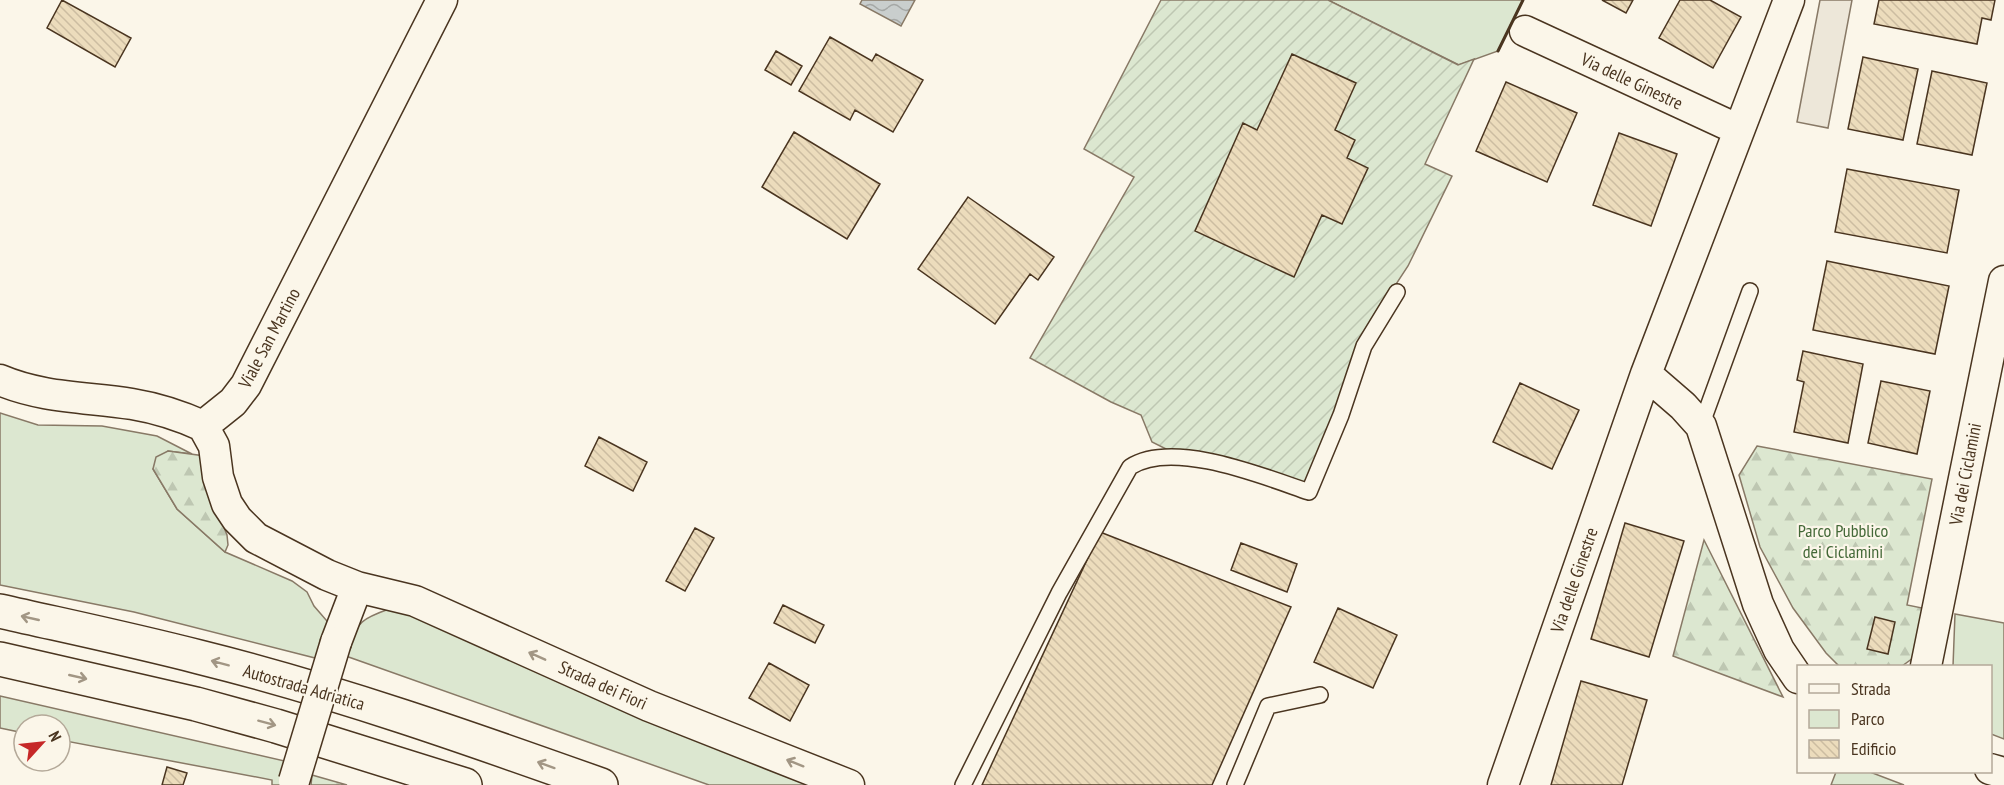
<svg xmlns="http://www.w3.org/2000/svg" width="2004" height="785" font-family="'PT Sans Narrow',sans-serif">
<defs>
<pattern id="forest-firs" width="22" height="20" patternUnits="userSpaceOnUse" patternTransform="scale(1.5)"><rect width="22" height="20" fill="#dce7d0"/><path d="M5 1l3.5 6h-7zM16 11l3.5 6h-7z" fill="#bec7b2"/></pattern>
<pattern id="garden-furrows" width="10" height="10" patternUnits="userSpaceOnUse" patternTransform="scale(1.5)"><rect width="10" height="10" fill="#dce7d0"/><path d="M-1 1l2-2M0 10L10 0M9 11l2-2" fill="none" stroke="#bec7b2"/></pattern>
<pattern id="water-waves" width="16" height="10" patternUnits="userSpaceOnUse" patternTransform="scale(1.5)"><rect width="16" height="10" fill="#c9cecd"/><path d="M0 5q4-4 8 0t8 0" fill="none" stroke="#a5a8a6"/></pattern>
<pattern id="building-back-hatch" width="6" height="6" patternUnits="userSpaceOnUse" patternTransform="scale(1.5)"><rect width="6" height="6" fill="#ecdcbc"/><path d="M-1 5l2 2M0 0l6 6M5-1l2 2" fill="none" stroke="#ccbda1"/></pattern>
</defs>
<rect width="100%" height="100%" fill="#fbf6e9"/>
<!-- green -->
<path fill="#dce7d0" stroke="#887966" stroke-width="1.5" d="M1328 0H1523L1498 51 1459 65Z
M0 413 38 425 102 426 157 436 192 454 168 451 153 469 177 509 225 552 292 581 307 592 314 606 327 621 330 633 323 660 134 612 0 585Z
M389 609 421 614 822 785H709L343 655C359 624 355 621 389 609Z
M1955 614 2004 623V739L1991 734 1990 666H1953Z
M0 696 289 762 283 785H272V780L60 740V725H24V733L0 728Z
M1836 772H1870L1904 785H1831Z"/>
<!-- forest -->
<path fill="url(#forest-firs)" stroke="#887966" stroke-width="1.5" d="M1757 446 1932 479 1907 605 1927 609 1913 658 1902 666H1839L1826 653 1793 608 1760 547 1739 475Z
M168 451 205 456 218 513 227 535 228 545 225 552 177 509 153 469 156 457Z
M1704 540 1783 697 1673 656Z
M312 775 347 785H311Z"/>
<!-- garden -->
<path fill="url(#garden-furrows)" stroke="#887966" stroke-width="1.5" d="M1161 0H1328L1458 65 1474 59 1425 164 1452 176 1408 266 1364 333 1308 484 1178 455 1152 442 1141 415 1111 402 1030 358 1134 177 1084 149Z"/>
<!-- parking -->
<path fill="#ede7d9" stroke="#887966" stroke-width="1.5" d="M1820 0H1852L1828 128 1797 122Z"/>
<!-- water -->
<path fill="url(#water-waves)" stroke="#887966" stroke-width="1.5" d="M862 0H915L901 26 860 4Z"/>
<!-- building -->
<path fill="url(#building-back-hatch)" stroke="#4a3520" stroke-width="1.5" d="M62 0 131 38 115 67 47 28Z
M1602 0H1633L1626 13Z
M1680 0H1710L1741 17 1713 68 1659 38Z
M1879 0H1995L1991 20 1982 18 1977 44 1874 24Z
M830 37 872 61 876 54 923 80 893 132 855 110 850 120 799 91Z
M776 51 802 66 791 85 765 70Z
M1292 54 1356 83 1335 130 1355 140 1347 158 1368 168 1342 224 1322 215 1294 277 1195 231 1243 123 1257 130Z
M1863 57 1918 69 1903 140 1848 129Z
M1932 71 1987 83 1972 155 1917 144Z
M1506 82 1577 113 1547 182 1476 151Z
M794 132 880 184 847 239 762 187Z
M1619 133 1677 154 1651 226 1593 205Z
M1847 169 1959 190 1947 253 1835 232Z
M968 197 1054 257 1038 280 1030 274 995 324 918 269Z
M1827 261 1949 286 1935 354 1813 330Z
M1803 351 1863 364 1848 443 1794 432 1804 382 1797 380Z
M1881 381 1930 391 1917 454 1868 443Z
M1520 383 1579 410 1552 469 1493 442Z
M599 437 647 462 633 491 585 466Z
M1625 523 1684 541 1649 657 1591 639Z
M695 528 714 538 685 591 666 581Z
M1100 532 1291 607 1212 785H982Z
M1241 543 1297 564 1287 592 1231 570Z
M783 605 824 625 815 643 774 623Z
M1338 608 1397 635 1373 688 1314 662Z
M1875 617 1895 622 1888 654 1867 649Z
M769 663 809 685 790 721 749 698Z
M1581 681 1647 700 1622 785H1551Z
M167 767 187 773 183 785H162Z"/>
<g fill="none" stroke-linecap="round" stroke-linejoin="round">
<!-- service casing -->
<g stroke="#4a3520" stroke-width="18">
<path id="service" d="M1701 426 1750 291
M963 785 1059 593 1130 467C1173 439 1265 477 1309 492L1341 415 1364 346 1397 292
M1235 785 1268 706 1320 695"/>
</g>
<!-- minor casing -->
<g stroke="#4a3520" stroke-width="33">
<path id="minor" d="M442 0 246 385 233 402 203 426 214 446 218 477 227 504 237 519 256 538 327 575 357 587 415 601 649 706 849 785
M1525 31 1739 130
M1646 374 1683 406 1701 426 1758 604 1779 650 1798 678
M0 380C42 398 87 397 132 404 156 408 181 416 203 426
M336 642 357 587
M1926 666 2004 281
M1990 769 2004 773
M1503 785 1646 374 1789 0"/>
</g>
<!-- motorway casing -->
<g stroke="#4a3520" stroke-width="36">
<path id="motorway" d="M0 611C66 626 133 640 199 657 336 691 469 738 601 785
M0 659 196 704 276 726 465 785"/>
</g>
<!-- service -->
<use href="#service" stroke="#fbf6e9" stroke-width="15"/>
<!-- minor -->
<use href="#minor" stroke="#fbf6e9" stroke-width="30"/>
<!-- motorway -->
<use href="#motorway" stroke="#fbf6e9" stroke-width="33"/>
<!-- minor-bridge casing -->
<g stroke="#4a3520" stroke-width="33" stroke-linecap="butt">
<path id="minor-bridge" d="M294 781 336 642"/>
</g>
<!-- minor-bridge -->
<use href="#minor-bridge" stroke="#fbf6e9" stroke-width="30"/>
<!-- wall -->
<path stroke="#4a3520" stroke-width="3" d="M1498 51 1523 0"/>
</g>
<!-- one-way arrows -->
<defs><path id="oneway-shaft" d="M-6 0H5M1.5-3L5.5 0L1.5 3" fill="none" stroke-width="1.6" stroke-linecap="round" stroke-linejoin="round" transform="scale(1.5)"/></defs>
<g stroke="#a29684">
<use href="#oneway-shaft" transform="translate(30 618) rotate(-167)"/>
<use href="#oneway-shaft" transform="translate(537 656) rotate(-156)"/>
<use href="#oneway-shaft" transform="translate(220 663) rotate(-165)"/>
<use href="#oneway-shaft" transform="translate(78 677) rotate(13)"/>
<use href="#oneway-shaft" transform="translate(267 723) rotate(15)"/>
<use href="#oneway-shaft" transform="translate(795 763) rotate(-158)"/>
<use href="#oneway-shaft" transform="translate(546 765) rotate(-160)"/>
</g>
<g text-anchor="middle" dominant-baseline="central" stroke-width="4.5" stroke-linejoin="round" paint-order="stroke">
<!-- street labels -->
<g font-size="18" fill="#4a3520" stroke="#fbf6e9">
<text transform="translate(1632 81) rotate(25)">Via delle Ginestre</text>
<text transform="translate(269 338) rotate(-62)">Viale San Martino</text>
<text transform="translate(1965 474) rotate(-79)">Via dei Ciclamini</text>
<text transform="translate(1574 580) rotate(-71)">Via delle Ginestre</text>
<text transform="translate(603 685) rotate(24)">Strada dei Fiori</text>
<text transform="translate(304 687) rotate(16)">Autostrada Adriatica</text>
</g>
<!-- park labels -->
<g font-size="18" fill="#436837" stroke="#fbf6e9">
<text x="1843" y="530">Parco Pubblico<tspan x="1843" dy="21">dei Ciclamini</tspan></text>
</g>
</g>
<!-- legend -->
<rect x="1797" y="665" width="195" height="108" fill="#fbf6e9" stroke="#b4a999" stroke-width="1.5"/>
<rect x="1809" y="684" width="30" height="9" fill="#fbf6e9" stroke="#b4a999" stroke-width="1.5"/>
<text x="1851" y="695" font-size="18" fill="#4a3520">Strada</text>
<rect x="1809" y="710" width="30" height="18" fill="#dce7d0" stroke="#b4a999" stroke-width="1.5"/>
<text x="1851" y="725" font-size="18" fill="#4a3520">Parco</text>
<rect x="1809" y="740" width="30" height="18" fill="url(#building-back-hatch)" stroke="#b4a999" stroke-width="1.5"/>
<text x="1851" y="755" font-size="18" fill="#4a3520">Edificio</text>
<!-- north arrow -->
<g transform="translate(42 743) rotate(63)"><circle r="28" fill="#fbf6e9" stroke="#b4a999" stroke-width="1.5"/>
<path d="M0-4.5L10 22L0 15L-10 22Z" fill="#c62828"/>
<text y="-9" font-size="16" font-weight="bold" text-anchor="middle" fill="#4a3520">N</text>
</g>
</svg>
